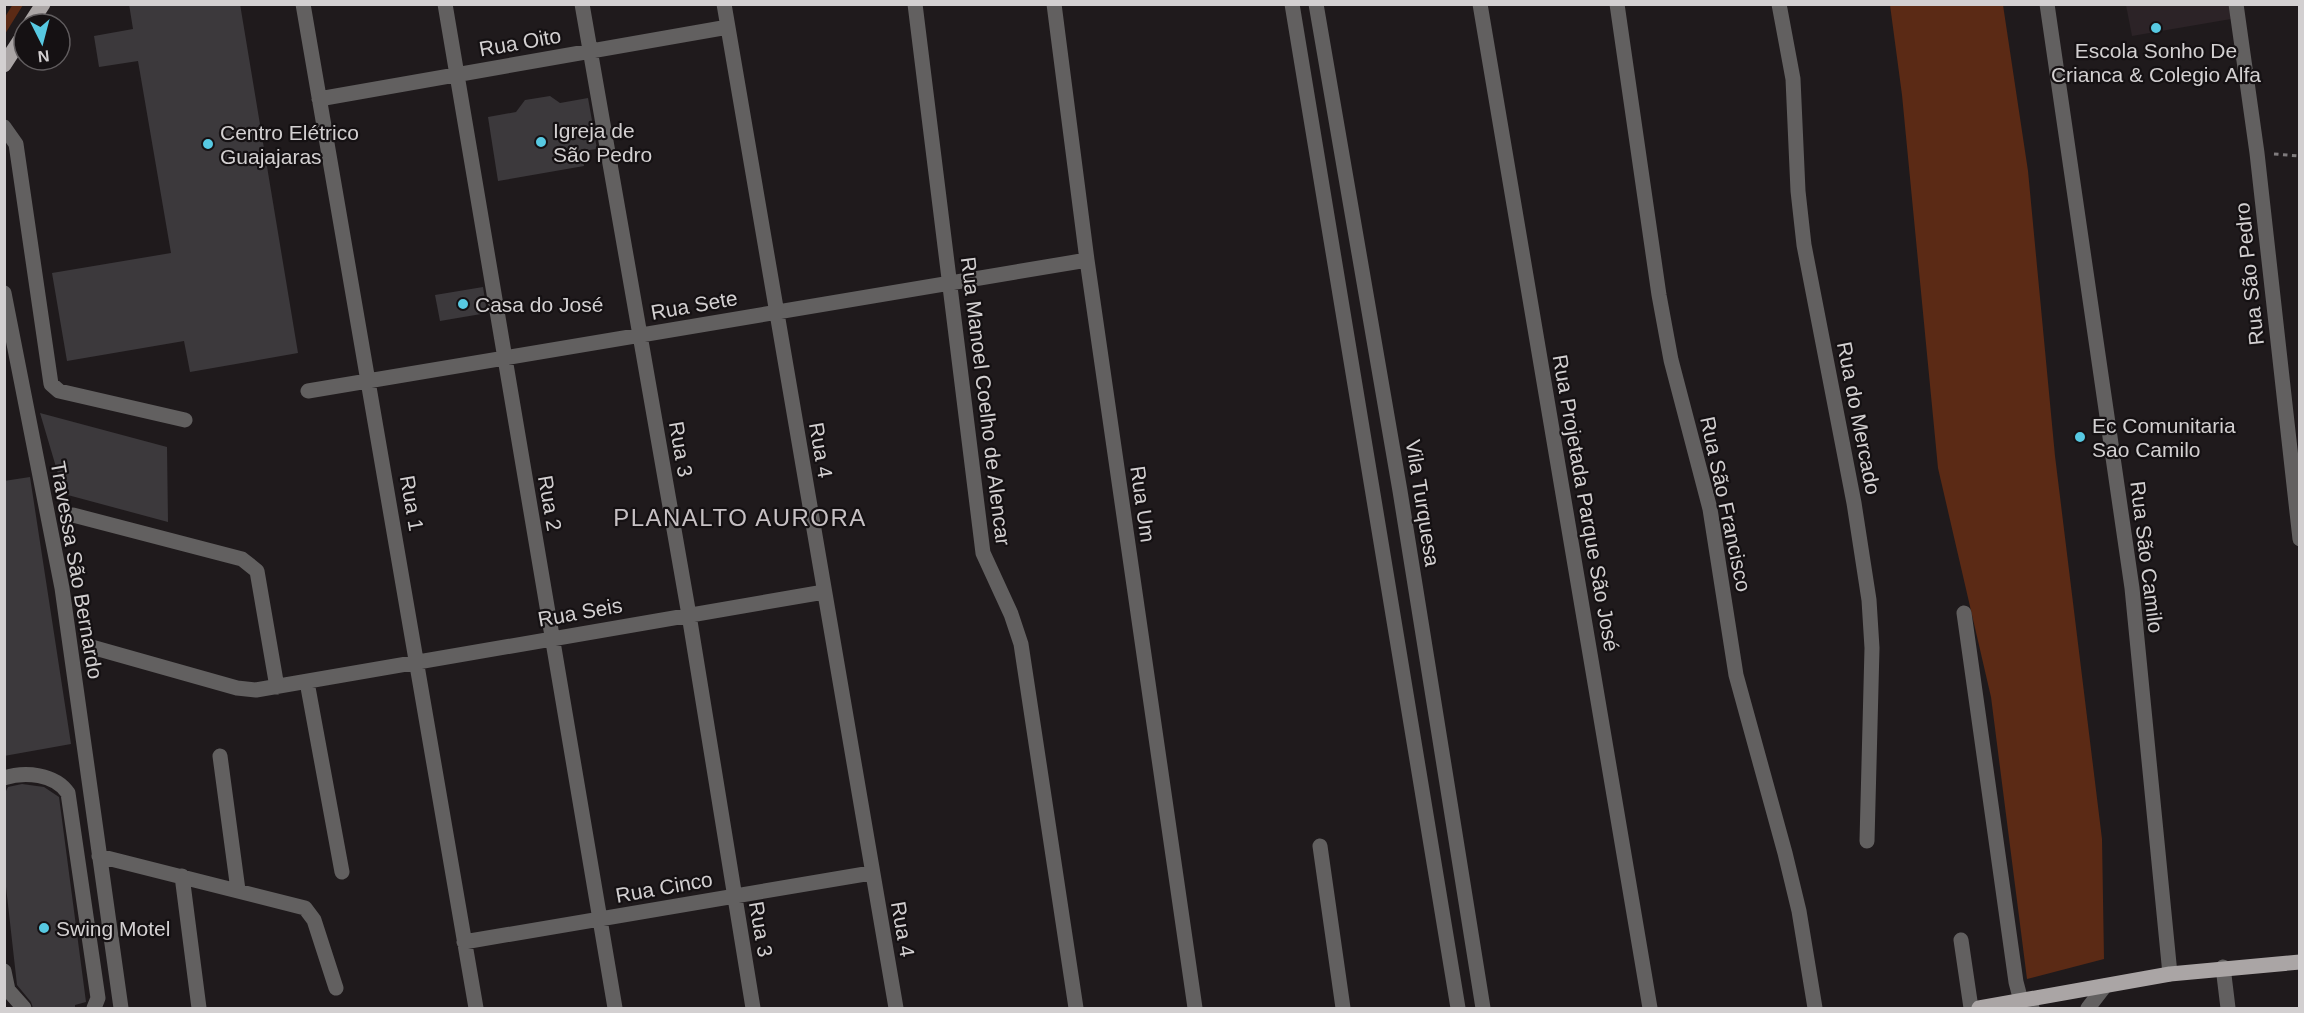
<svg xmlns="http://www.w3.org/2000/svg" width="2304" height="1013" font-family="Helvetica,sans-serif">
<rect width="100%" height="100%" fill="#1f1a1c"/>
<!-- built -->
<path fill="#2c2327" d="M2126 5H2229L2231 19 2132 36Z"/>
<!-- green -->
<path fill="#5b2a15" d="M13 4 23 5 5 34V17Z
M1890 5H2003L2028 171 2055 456 2102 839 2104 959 2027 979 1991 697 1938 468 1902 95Z"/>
<!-- building -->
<path fill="#3c393c" d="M129 4H240L298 353 190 372 184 341 67 361 52 273 171 253 138 61 99 67 94 36 133 29Z
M550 96 560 103 588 98 597 149 581 151 584 166 498 181 488 117 516 112 525 100Z
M483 287 487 313 440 321 435 295Z
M40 413 167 447 168 522 64 494Z
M30 477 71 744 4 756V481Z
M22 784 44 787 59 797 86 1002 75 1005V1008H33L31 1002 17 985 4 869V795L8 787Z"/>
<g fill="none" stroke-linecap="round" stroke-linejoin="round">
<!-- path -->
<path stroke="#7f7b7d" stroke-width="3" stroke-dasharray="4.5 4.5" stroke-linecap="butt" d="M2274 154 2300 156"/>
<!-- minor -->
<path stroke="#626060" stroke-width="15" d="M303 4 476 1008
M445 4 615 1008
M582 4 689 615 753 1008
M724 4 896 1008
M915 4 983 553 1011 614 1021 644 1076 1008
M1054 4 1087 260 1195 1008
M1292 4 1458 1008
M1316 4 1400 491 1483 1008
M1480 4 1650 1008
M1617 4 1659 295 1671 360 1710 509 1736 675 1785 853 1799 911 1815 1008
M1779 4 1793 79 1798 191 1804 245 1854 503 1869 600 1872 648 1867 841
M2047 4 2132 588 2170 974
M2236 4 2257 153 2300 539
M319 99 728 27
M4 127 16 144 51 384 59 391 185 420
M4 293 62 588 121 1008
M308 391 1087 260
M73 515 242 559 257 571 277 687
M1964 613 2016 982 2021 1001 2032 1008
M88 646 237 688 256 690 824 592
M307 682 342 872
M220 756 238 890
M4 778C25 771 55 774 68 793L98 998 94 1008
M1320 846 1343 1008
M99 856 305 908 314 920 336 988
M182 876 199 1008
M1961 940 1971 1008
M464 942 871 873
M2223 967 2228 1008
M4 971 8 990 24 1008
M2088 1008 2105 986"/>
<!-- major -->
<path stroke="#aaa5a5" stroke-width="15" d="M30 24 43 4
M4 65 24 34
M1979 1008 2170 974 2300 962"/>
</g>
<!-- markers -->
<g fill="#57c9e2" stroke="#151113" stroke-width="2">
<circle cx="2156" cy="28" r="6"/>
<circle cx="541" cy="142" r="6"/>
<circle cx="208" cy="144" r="6"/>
<circle cx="463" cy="304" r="6"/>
<circle cx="2080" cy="437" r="6"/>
<circle cx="44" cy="928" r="6"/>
</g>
<g text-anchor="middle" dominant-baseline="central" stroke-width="4.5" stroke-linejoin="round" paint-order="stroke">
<!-- street labels -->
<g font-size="21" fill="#d3d0d1" stroke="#151113">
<text transform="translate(520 42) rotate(-10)">Rua Oito</text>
<text transform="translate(2249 274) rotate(-96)">Rua São Pedro</text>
<text transform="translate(694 305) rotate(-10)">Rua Sete</text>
<text transform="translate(986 401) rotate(83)">Rua Manoel Coelho de Alencar</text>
<text transform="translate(1859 418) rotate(79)">Rua do Mercado</text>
<text transform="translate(681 449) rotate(80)">Rua 3</text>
<text transform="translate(821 450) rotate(80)">Rua 4</text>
<text transform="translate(412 503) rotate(80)">Rua 1</text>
<text transform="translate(550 503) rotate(80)">Rua 2</text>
<text transform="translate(1423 503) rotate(81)">Vila Turquesa</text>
<text transform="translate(1586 503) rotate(80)">Rua Projetada Parque São José</text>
<text transform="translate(1143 504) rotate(82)">Rua Um</text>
<text transform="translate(1726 504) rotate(78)">Rua São Francisco</text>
<text transform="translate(2147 557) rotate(83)">Rua São Camilo</text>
<text transform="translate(77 570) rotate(80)">Travessa São Bernardo</text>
<text transform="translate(580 612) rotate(-10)">Rua Seis</text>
<text transform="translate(664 887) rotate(-10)">Rua Cinco</text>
<text transform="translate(761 929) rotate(80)">Rua 3</text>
<text transform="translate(903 929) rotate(80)">Rua 4</text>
</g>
<!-- poi labels -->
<g font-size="21" fill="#d3d0d1" stroke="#151113" text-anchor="start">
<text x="2156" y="50" text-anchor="middle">Escola Sonho De<tspan x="2156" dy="24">Crianca &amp; Colegio Alfa</tspan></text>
<text x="553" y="130">Igreja de<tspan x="553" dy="24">São Pedro</tspan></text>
<text x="220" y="132">Centro Elétrico<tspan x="220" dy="24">Guajajaras</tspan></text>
<text x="475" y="304">Casa do José</text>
<text x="2092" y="425">Ec Comunitaria<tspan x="2092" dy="24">Sao Camilo</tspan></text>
<text x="56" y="928">Swing Motel</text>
</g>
<!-- quarter labels -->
<g font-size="24" letter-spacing="1.5" fill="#c6c0c3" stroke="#151113">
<text x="740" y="517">PLANALTO AURORA</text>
</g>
</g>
<!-- border -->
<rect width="2304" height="1013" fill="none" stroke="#d3d0d1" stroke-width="12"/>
<!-- north arrow -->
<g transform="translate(42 42) rotate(174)"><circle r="28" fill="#151113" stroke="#615d5f" stroke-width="1.5"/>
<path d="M0-4.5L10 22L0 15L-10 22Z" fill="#57c9e2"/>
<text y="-9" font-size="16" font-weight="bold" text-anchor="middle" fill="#d3d0d1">N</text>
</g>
</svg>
